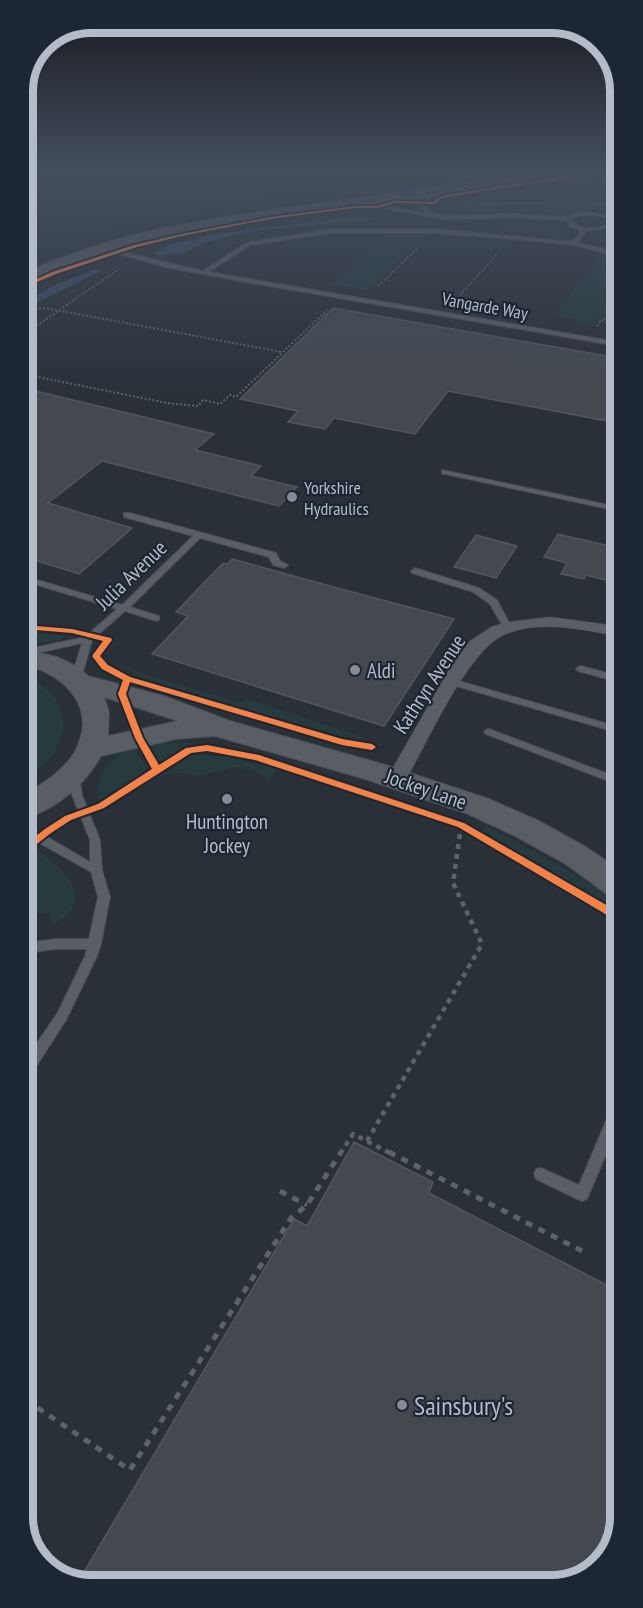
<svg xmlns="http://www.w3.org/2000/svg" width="643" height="1608" font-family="'PT Sans Narrow',sans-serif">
<rect width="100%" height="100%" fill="#2a3038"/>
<!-- green -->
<path fill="#273a3e" d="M23 170 472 171 475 170 230 204 106 228 23 254Z
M617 174V201L485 202 464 205V207L521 204 614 206H617V216L588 211 559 214 461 212 445 207V202L457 199Z
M348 200 230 217 23 275V269C126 226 238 213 348 200Z
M506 222 554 225 570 233 565 240 551 238 553 234 502 228Z
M387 232 428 234 367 290 330 284Z
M601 253 617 257 618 295 603 318 599 317 593 326 575 322 576 319 555 315Z
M24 632 69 636 52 642 24 645Z
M104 658 142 674 241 703 246 699 372 740 344 737 172 688 139 676Z
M24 677C65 690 77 729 47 762 41 768 31 773 24 779Z
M160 742 193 743 165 762 156 759 149 744Z
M134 747 148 771 99 803C92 775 110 758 134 747Z
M193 754 230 757 277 769 268 781 254 770 234 767 200 776 178 773 159 777Z
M485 826C532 849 576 874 619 903V911L483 831Z
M35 848C50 860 83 883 74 905 71 914 60 920 53 925L48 913H25L24 860Z"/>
<!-- water -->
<path fill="#384963" d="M617 201V206L521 204 462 207 485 202Z
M363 216 374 219 253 231 207 242 184 253 158 256 154 253 169 245 208 235Z
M96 269 101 271 36 303 23 314V303L25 302 54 285Z"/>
<!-- building -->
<path fill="#444950" stroke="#52575f" stroke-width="1.5" d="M333 308 618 358V423L448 391 415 434 334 418 325 429 288 422 298 411 240 399Z
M23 388 214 434 195 450 261 466 251 476 297 487 279 506 102 461 48 503 132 528 79 574 24 557Z
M558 534 618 548V583L586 575 584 579 561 574 567 563 544 557Z
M476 535 517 546 496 578 454 567Z
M232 559 337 588 454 619 384 726 152 654 188 616 176 612 223 563 227 564Z
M354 1142 433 1182 429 1193 620 1292V1518L607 1559 574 1582 86 1585 78 1582 294 1219 307 1226Z"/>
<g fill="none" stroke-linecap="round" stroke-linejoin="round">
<!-- lane casing -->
<g stroke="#484c53" stroke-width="2">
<path id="lane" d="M440 190 442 192 433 195 426 202C428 212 432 214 441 215L519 214 567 217 575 213 588 212 611 216 617 224V226L586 231 578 243 617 252V256L569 244 436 233H331L250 245 209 272 618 342V346L234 280 169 268 123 255 97 250 100 248C135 253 169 264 203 271L246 243 331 229H436L562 241 574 240 581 231 570 226 566 220 519 218 441 219 357 203 360 201 425 213 420 202 429 193ZM593 215 607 218 613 224C598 228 581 233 571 219L578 216Z
M442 470 618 507V511L445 474H442Z
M124 513H130L276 553 280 561 288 565 284 568 273 565 269 557 200 538 130 607 159 616V620L156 621 125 611 92 640 81 679 79 681H73L71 679 82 643 24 656V650L85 637 117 609 24 581V576L122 605 193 536 124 517Z
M415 568 479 588 497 600 512 628 508 631 505 630 490 604 473 592 412 573 411 571Z
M581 666 618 676V682L578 671 576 669 578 667Z
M452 679 619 727V733L449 684 447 682 449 680Z
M489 729 619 778V785L486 734 484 732 486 730Z
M74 772 79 776 82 795 100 840 102 870 110 897 101 944 97 956 66 1020 30 1076 25 1078V1061L58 1012 85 956 87 949H56L25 953V943L56 939H89L98 897 91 872 36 841 24 836V828L44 835 90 862V840L72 795 69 776Z
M619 1100 620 1121 587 1199 582 1201 577 1199 536 1179 534 1174 536 1169 541 1168 579 1185 614 1102Z"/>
</g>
<!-- street casing -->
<g stroke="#484c53" stroke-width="1">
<path id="street" d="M550 617 618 626V636C583 630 539 619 504 635 467 651 426 746 404 783L397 785 390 783 387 778 450 668 470 641 491 627 507 622Z"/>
</g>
<!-- secondary casing -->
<g stroke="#484c53" stroke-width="2">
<path id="secondary" d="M557 170H596L590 174 204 228 117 249 72 264 23 285V274C113 231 212 218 309 205 392 193 475 182 557 170Z
M24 649 57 657 78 667 88 676 164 696 230 721 386 765 489 799 539 821 586 847 619 869V898L608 895 564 863 517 837 468 814 365 779 215 736 176 739 101 756C85 785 56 809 24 819V794C43 784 62 772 74 753 99 709 66 674 24 665ZM104 697 178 721 108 736 109 712Z"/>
</g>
<!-- path-far2 -->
<path stroke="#5d636a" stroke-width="2" stroke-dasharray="2 2" stroke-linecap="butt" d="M378 286 418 248
M455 301 498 253
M23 310 45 308 282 352
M597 326 601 320H605L618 300
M23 335 119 269
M23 374 167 403 198 406 203 400 220 404 230 395 236 397 327 310"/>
<!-- path-far1 -->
<path stroke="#5d636a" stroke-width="4.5" stroke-dasharray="5 5" stroke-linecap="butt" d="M367 1141 482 944 453 883 461 826
M340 1154 353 1134 392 1154"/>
<!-- path -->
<path stroke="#5d636a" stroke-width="5" stroke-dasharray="7 7" stroke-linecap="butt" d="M389 1152 584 1252
M280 1191 307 1205
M26 1400 130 1470 291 1218 307 1205 341 1152"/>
<!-- lane -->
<use href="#lane" fill="#5a5e66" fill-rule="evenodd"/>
<!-- street -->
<use href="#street" fill="#5a5e66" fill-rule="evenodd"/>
<!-- secondary -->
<use href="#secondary" fill="#595d64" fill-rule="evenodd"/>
<!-- cycleway casing -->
<g stroke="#1d2633" stroke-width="4">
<path id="cycleway" d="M602 170H615L442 198 434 204 395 203 378 208H355L271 219 182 236 137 247 56 274 23 288V285L52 272 134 245 182 234 271 217 355 206H378L395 201 433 202 441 196Z
M24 625 72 629 111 638 112 640 100 656 108 665 130 677 342 739 372 744 376 747 372 750 342 745 130 682 126 694 143 738 159 765 186 748 207 745 259 755 464 823 608 906 619 915V924L602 912 458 827 255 760 207 751 191 753 104 808 71 820 51 833 24 854V845L45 829 65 816 98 804 152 769 135 738 118 694 123 680 102 669 92 656 103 641 72 633 24 629Z"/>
</g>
<!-- cycleway -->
<use href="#cycleway" fill="#f48246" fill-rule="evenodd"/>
</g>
<!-- sky -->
<linearGradient id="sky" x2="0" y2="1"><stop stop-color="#171a1f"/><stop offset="0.43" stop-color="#444e5e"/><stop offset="1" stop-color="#444e5e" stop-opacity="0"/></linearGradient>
<rect width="643" height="396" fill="url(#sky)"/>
<!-- markers -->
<g fill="#848b96" stroke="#1d2633" stroke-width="2">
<circle cx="292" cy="497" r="6"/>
<circle cx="355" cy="670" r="6"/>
<circle cx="227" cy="799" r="6"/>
<circle cx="402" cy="1405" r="6"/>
</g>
<g text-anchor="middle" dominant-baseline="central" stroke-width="4.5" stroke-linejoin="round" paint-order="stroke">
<!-- far-street labels -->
<g font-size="18" fill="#b4bcc9" stroke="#1d2633">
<text transform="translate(485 306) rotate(10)">Vangarde Way</text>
</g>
<!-- far-poi labels -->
<g font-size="18" fill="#b4bcc9" stroke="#1d2633" text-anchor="start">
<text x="304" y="487">Yorkshire<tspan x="304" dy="21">Hydraulics</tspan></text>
</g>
<!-- street labels -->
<g font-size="21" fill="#b4bcc9" stroke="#1d2633">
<text transform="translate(131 575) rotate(-44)">Julia Avenue</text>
<text transform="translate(429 684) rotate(-57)">Kathryn Avenue</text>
<text transform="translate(426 789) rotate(19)">Jockey Lane</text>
</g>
<!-- poi labels -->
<g font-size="21" fill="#b4bcc9" stroke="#1d2633" text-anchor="start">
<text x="367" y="670">Aldi</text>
<text x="227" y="821" text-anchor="middle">Huntington<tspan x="227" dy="24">Jockey</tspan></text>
</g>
<!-- near-poi labels -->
<g font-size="26" fill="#b4bcc9" stroke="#1d2633" text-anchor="start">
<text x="414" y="1405">Sainsbury's</text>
</g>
</g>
<!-- crop -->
<path d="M0 0H643V1608H0ZM91 33H552A58 58 0 0 1 610 91V1517A58 58 0 0 1 552 1575H91A58 58 0 0 1 33 1517V91A58 58 0 0 1 91 33Z" fill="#1d2633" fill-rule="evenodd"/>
<path fill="none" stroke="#b4bcc9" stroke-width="8" d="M91 33H552A58 58 0 0 1 610 91V1517A58 58 0 0 1 552 1575H91A58 58 0 0 1 33 1517V91A58 58 0 0 1 91 33Z"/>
</svg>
